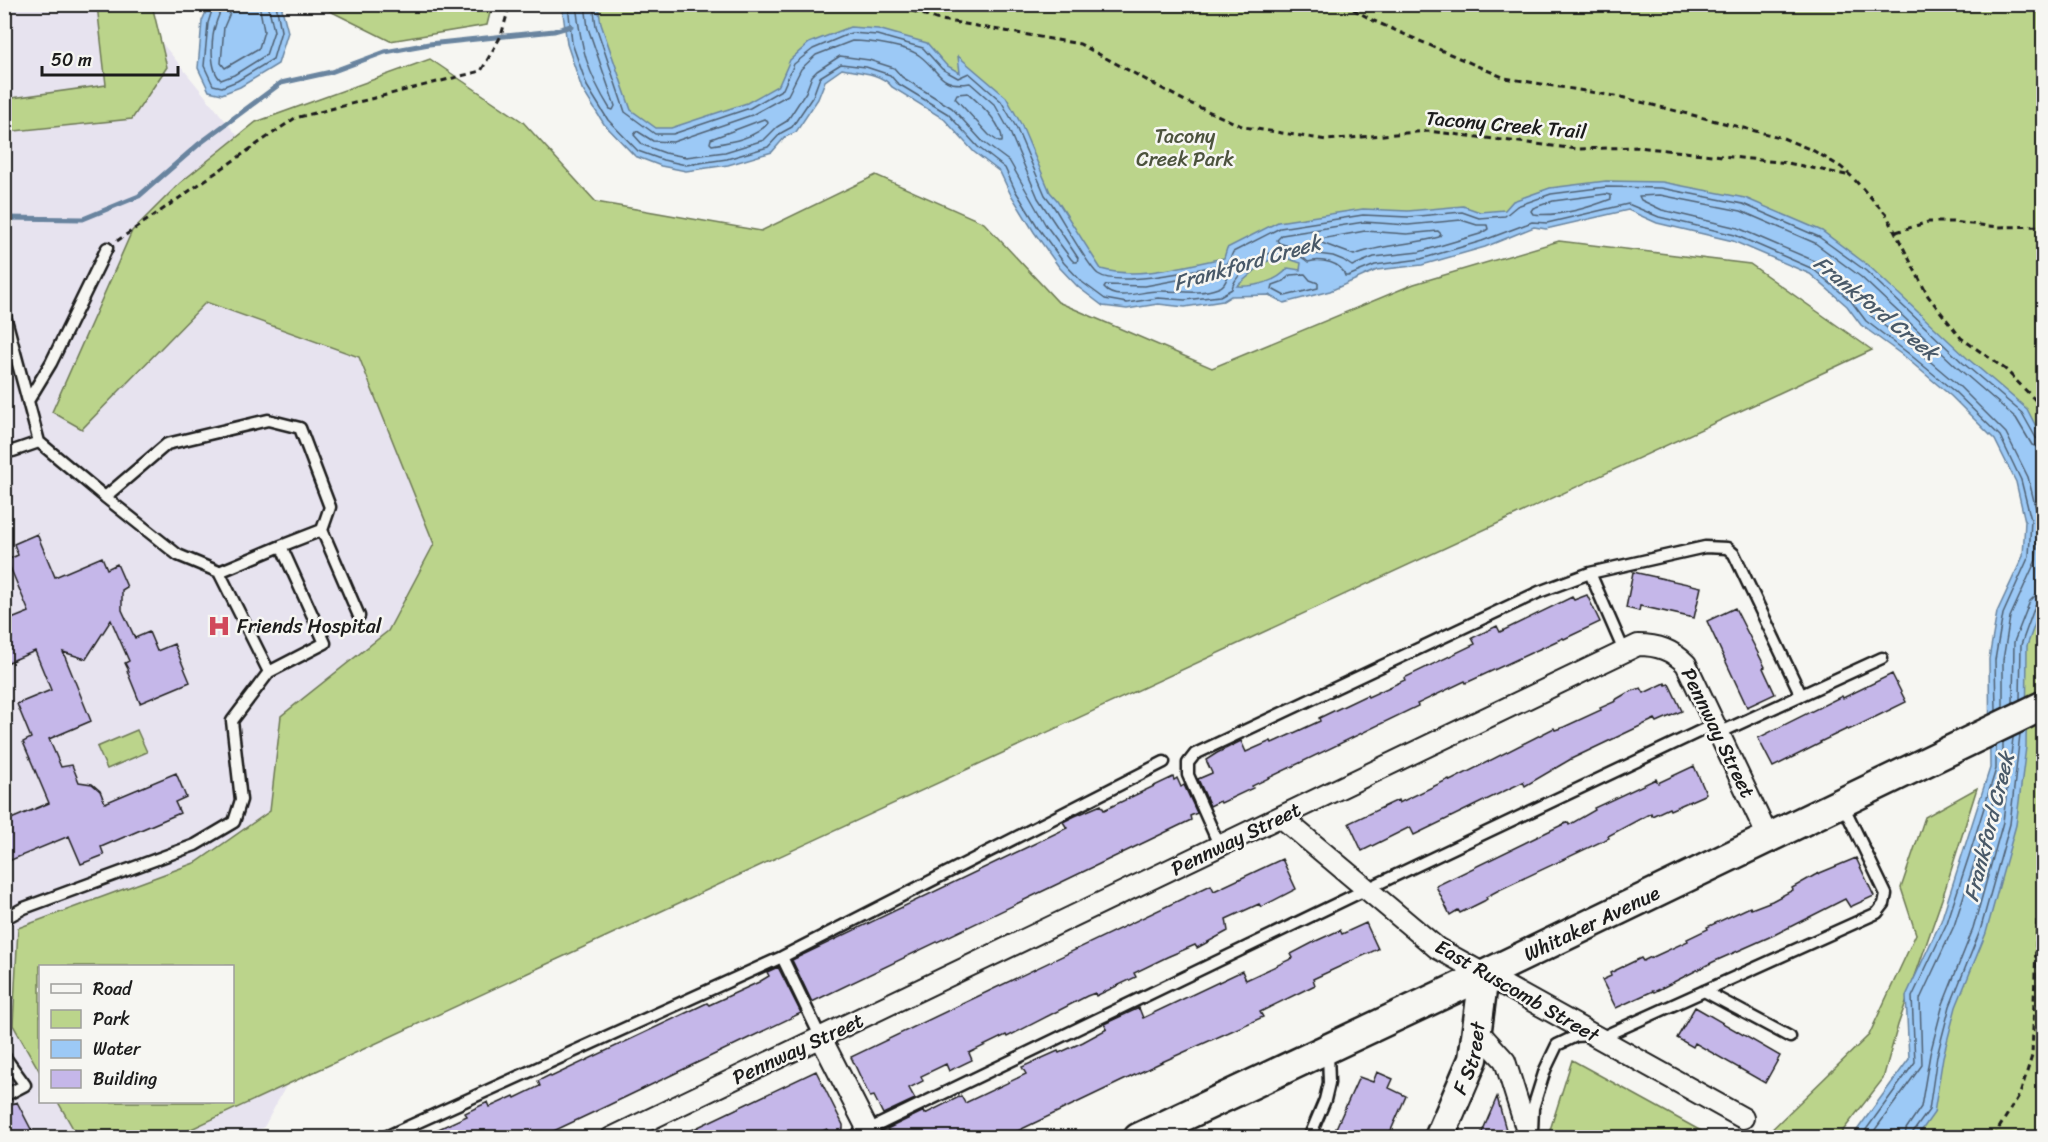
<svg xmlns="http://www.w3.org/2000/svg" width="2048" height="1142" font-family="Sriracha,sans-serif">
<rect width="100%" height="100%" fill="#f6f6f2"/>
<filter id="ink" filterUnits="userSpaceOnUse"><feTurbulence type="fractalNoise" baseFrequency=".0167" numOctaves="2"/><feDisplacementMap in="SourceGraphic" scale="12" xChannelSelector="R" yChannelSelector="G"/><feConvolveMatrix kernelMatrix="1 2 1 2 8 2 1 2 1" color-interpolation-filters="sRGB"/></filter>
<g filter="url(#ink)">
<!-- built -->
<path fill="#e7e3ef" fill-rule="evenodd" d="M5 5H131L372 301 443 541 338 989 264 1127 242 1138H5ZM40 966H232V1102H40Z"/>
<!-- green -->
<path fill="#bbd48b" stroke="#6c7854" stroke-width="1.5" d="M97 5H152L167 67 132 119 5 132V99L106 85Z
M318 5H492L487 25 390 41Z
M579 5H2043V1137H1879L1903 1113 1987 823 2036 496 2009 418 1844 265 1657 197 1369 264 1318 287 1103 295 984 129 827 44 718 156 638 141Z
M430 59 523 122 596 202 761 231 876 175 984 223 1058 302 1212 368 1414 284 1559 241 1750 264 1872 350 174 1137H78L58 1102H232V966H40V1072L13 1025 18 928 197 862 270 811 281 716 388 631 434 544 359 357 206 302 82 429 52 412 132 231 180 183 256 122Z
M137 730 147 752 107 769 97 747Z
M1977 788 1942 899 1898 1025 1883 1079 1838 1137 1763 1138 1869 1035 1916 934 1901 888 1925 817Z
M1572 1060 1712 1137H1551L1549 1133Z"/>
<!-- water -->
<path fill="#9cc9f6" stroke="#69849f" stroke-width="1.5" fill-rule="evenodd" d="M209 5H281L288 32 278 64 240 87 222 94 209 91 198 68 202 21Z
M562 5H598L601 24 631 110 656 128H671L747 103 779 85 790 60 809 43 850 27 878 29 927 43 946 65 960 73 958 56 1006 97 1021 124 1050 192 1057 200 1101 269C1140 280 1185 265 1224 258L1227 248 1278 222 1363 209 1408 211 1463 206 1480 212 1505 210 1513 201 1550 188 1606 181 1662 182 1745 198 1822 231 1870 267 1967 358 2027 409 2043 440V601L2027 646 2026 747 2016 825 1986 933 1956 1007 1943 1057 1934 1113 1917 1137H1852L1909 1059 1906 996 1941 921 1990 768 1989 659 1997 612 2023 556 2025 521 2016 482 1995 440 1951 396 1905 357 1861 325 1847 306 1810 274 1733 241 1657 223 1628 210 1546 229 1534 227 1485 247 1422 265 1377 270 1330 291 1284 303 1269 295 1231 296 1223 301 1185 307 1158 304 1127 309 1103 306 1078 287 1059 267 1034 232 1010 193 1000 172 974 152 944 119 892 87C882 73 858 72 842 69L825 81 818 99 796 132 785 137 772 152 728 165 686 171 661 166 635 156 604 124 582 89 567 44ZM1279 256 1301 263 1300 270 1288 268C1277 282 1255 287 1237 286L1264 263Z"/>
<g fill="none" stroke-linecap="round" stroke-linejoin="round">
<!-- shore -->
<path stroke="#4f6173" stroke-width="1.5" d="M214 4 208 23 204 66 213 85 222 87 237 81 273 59 281 31 276 4
M222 4C221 12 218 16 216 23 211 38 209 70 221 80L234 75 266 55 274 31 268 4
M231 4 230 13 224 27 221 63 225 68 259 48 264 31 259 4
M568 4 572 43 587 86 608 120 638 151 663 160 686 165 727 159 768 147 781 133 792 127 813 96 820 77 841 64 866 67 890 75 897 83 948 114 978 147 1005 168 1015 190 1039 229 1064 263 1082 282 1105 299 1127 303 1158 298 1185 300 1220 296 1232 289C1234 275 1262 253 1277 251 1286 249 1302 256 1308 262 1320 258 1342 262 1345 276H1348L1375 265 1421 259 1482 241 1532 222 1547 223 1628 204 1659 217 1735 235 1813 269 1851 301 1866 321 1908 353 1955 392 2000 436 2021 480 2031 520 2029 556 2003 614 1995 660 1996 711
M576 4C581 48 587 72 610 109L613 110 615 106 588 28 585 4
M593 4 596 26 625 112 655 134H673L750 108 783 89 794 64 813 49 851 33 877 35 923 48 942 69 958 78 969 73 1001 101 1016 127 1045 195 1052 204C1060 216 1089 268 1098 274 1118 288 1199 269 1225 264L1229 261 1233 252 1280 228 1363 215 1408 217 1462 212 1479 218 1505 216 1517 206 1551 194 1606 187 1661 188 1743 204 1819 237 1866 271 1963 363 2022 413 2036 438 2044 441
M852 41C868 41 908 46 920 56 940 71 939 88 970 83L995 105 1009 130 1038 198 1078 258 1077 262H1074L1071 259 1045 224 1010 162 983 142 952 108 902 77 894 68 869 60 840 56 817 71 812 76 806 92 787 121 777 127 764 140 725 152 686 157 665 153 643 145 634 135 637 131 653 141 673 142 752 115 788 95 801 69 816 55Z
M968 93C980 104 1004 125 1002 142H999L989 135 955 98 957 94Z
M764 119 767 120 768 123C756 138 731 142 712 145L710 143 711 139Z
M1606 194 1611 195V199C1588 208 1558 217 1533 214L1531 211 1533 208 1553 201Z
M1461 220 1477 225H1487L1488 229 1480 234 1419 252 1374 257 1352 266 1343 260 1333 256 1310 253 1279 243 1277 240 1282 235 1364 222 1408 225Z
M1365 231 1407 234 1438 231 1441 234 1439 237C1411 245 1382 244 1354 255L1319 242 1321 239Z
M1226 271 1229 274C1226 280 1225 286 1218 288 1198 296 1177 290 1157 291 1142 291 1116 302 1104 288L1106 285 1145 286Z
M1305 274 1310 280 1318 283V288L1285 296 1272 289 1273 285 1284 281 1290 275Z
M2020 699 2021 645 2035 606 2044 602
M2013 703 2014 642 2030 601 2035 596 2044 594
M2003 707V660L2010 617 2036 560 2039 521 2028 477 2006 433 1959 386 1913 347 1871 316 1857 296 1817 262 1738 228 1662 210 1641 200 1639 196 1660 195 1741 211 1815 243 1861 277 1958 368 2016 418 2032 445 2044 449
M1860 1138 1915 1062 1912 997 1947 923 1969 856 1996 769V746
M1869 1138 1922 1065 1920 999 1954 926 1976 858 2003 771V742
M1905 1138 1906 1129 1921 1107 1930 1054 1943 1004 1973 929 2003 822 2013 738
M1912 1138 1913 1132 1929 1110 1937 1056 1950 1006 1980 931 2010 824 2020 734"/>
<!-- stream -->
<path stroke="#69849f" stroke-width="5" d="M4 218 83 219 139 196 199 144 281 83 331 72 385 52 429 44 554 31 571 26"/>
</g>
<!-- building -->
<path fill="#c5b7e9" stroke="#1c1c1c" stroke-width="1.5" d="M37 534 55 577 102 557 107 569 117 564 127 587 122 590V610L135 638 149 632 157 651 174 644 190 682 140 703 127 671H129L125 663 129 661 111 620 86 659 63 652 91 721 49 739 61 767 72 765 79 782 92 784 100 791 105 803 176 773 186 797 175 802 180 813 101 847 104 855 81 864 69 836 4 863V822L49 803 23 742 31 738 17 704 51 690 35 651 4 664V622L29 612 7 560 18 555 14 544Z
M1633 572 1701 587 1694 618 1640 606 1639 611 1626 608Z
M1587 595 1600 622 1564 639 1563 638 1466 683 1465 681 1417 704 1418 706 1252 786 1253 788 1221 803 1220 801 1210 806 1198 779 1212 773 1206 760 1217 753 1241 741 1246 752 1271 741 1272 743 1320 721 1319 718 1367 695 1368 697 1405 680 1404 678 1475 644 1472 638 1497 626 1500 632 1572 597 1574 600Z
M1735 608 1765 667 1763 668 1775 694 1747 707 1707 621Z
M1892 674 1906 702 1857 726 1848 730 1847 729 1820 742 1821 743 1773 767 1758 738 1842 696 1843 698Z
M1665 683 1666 685 1669 684 1682 711 1657 722 1655 719 1571 759 1525 786 1523 782 1414 835 1410 827 1362 851 1349 823 1398 800 1399 803 1449 779 1450 781 1554 728 1555 730 1564 727 1601 710 1600 708 1616 701 1615 700 1627 693 1641 688 1644 693Z
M1694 766 1706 793 1704 795 1670 810 1669 808 1652 816 1651 813 1608 836 1609 838 1499 890 1486 897 1487 899 1484 901 1460 913 1458 910 1450 915 1436 886 1547 832 1568 822 1569 825 1595 810 1594 808 1656 779 1658 783Z
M1173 777 1174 780 1177 778 1181 787 1184 785 1197 813 1190 816 1191 820 812 1002 792 960 1067 828 1063 822 1075 816 1101 805 1104 810Z
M1856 858 1874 896 1850 907 1845 899 1774 935 1713 962 1654 992 1653 991 1616 1008 1602 980 1611 976 1610 973 1641 958 1643 961 1651 957V958L1688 941 1687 939 1708 929 1707 927 1750 907 1751 909 1772 901 1793 890 1792 888 1815 875Z
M1282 859 1296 889 1261 907 1259 904 1226 919 1228 931 1197 948 1195 945 1167 957 1134 973 1136 977 1096 996 1095 993 1087 996 1007 1037 1006 1035 969 1053 972 1060 949 1071 946 1064 921 1076 923 1081 909 1088 915 1099 883 1114 874 1096 870 1097 851 1057 1211 885 1214 891Z
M1366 923 1378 949 1313 979 1315 985 1260 1012 1263 1017 1162 1062 1005 1137H892L887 1129 924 1111 925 1114 961 1096 965 1103 1026 1074 1022 1067 1058 1051 1059 1053 1083 1042 1107 1029 1104 1024 1139 1008 1143 1018 1242 971 1246 980 1293 958 1291 954 1316 941 1340 930 1342 934Z
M778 967 801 1013 609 1105 541 1137H421L467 1116 465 1113 488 1102 490 1107 514 1096 515 1098 540 1086 538 1081 550 1075 551 1077 707 1003 709 1005 759 982 769 976 767 972Z
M1695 1007 1780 1056 1765 1083 1695 1043 1693 1047 1677 1038Z
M816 1071 843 1125V1129L830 1135 827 1129 809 1137H677Z
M1377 1072 1393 1079 1389 1088 1406 1096 1388 1137H1332L1359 1077 1373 1082Z
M1497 1097 1508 1137H1480Z
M17 1102 35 1137H4V1108Z"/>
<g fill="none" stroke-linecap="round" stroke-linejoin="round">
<!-- lane casing -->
<g stroke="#1c1c1c" stroke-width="15">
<path id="lane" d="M4 312 39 442 13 451 4 449
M28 401 51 363 107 248
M39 442 105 497
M281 546 322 530 359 616
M219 572 178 555 105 497 167 444 268 420 300 428 330 507 322 530
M1590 573 1624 651
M1719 733 1882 658
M1220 847 1188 775V763L1195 754 1539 592 1590 573 1705 547 1727 548 1734 554 1801 695
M4 919 24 908 195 845 234 822 241 800 232 721 269 672 325 643 281 546 219 572 269 672
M782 957 821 1038
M1704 991 1790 1037
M1600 1038 1877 913 1884 904 1886 894 1842 803
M4 1056 25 1085 4 1096
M1532 1131 1533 1108 1545 1070 1557 1045 1576 1036 1590 1035
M383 1138 782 957 1164 762
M851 1138 1367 889 1715 724
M1309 1138 1325 1100 1329 1083 1328 1052"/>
</g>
<!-- street casing -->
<g stroke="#1c1c1c" stroke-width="24">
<path id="street" d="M1281 817 1437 948 1743 1118
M1477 1030 1505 1061 1529 1138
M821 1038 872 1138
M611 1138 1638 645C1658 645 1672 650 1686 664L1768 837"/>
</g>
<!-- secondary casing -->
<g stroke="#1c1c1c" stroke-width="33">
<g id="secondary">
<path id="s1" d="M1138 1138 1484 975 2044 705"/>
<path id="s2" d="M1439 1138 1473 1059 1484 975"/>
</g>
</g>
<!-- path -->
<path stroke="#1c1c1c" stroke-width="3" stroke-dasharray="6 4.5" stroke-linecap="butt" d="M893 4 936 19 1080 44 1185 101 1244 127 1327 140 1428 131 1578 149 1637 147 1788 163 1851 176
M1344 4 1374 21 1505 78 1621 97 1783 138 1814 151 1841 167 1851 176 1886 214 1928 296 1961 338 2005 369 2044 409
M1896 232 1928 222H1952L1999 227 2044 226
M117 241 295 118 481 71 501 36 510 4
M1995 1138 1999 1128 2020 1094 2032 1056 2037 919 2044 895"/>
<!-- lane -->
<use href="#lane" stroke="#f6f6f2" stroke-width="10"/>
<!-- street -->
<use href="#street" stroke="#f6f6f2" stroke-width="20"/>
<!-- secondary -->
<use href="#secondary" stroke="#f6f6f2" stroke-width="28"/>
</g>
</g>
<!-- icons -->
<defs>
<g id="hospital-bare" transform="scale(1.8)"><path d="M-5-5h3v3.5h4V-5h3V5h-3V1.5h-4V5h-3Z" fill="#d1495b" stroke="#f6f6f2" stroke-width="2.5" paint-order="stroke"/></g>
</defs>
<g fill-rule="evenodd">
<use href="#hospital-bare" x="219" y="626"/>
</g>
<g text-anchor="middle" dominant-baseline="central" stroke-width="5" stroke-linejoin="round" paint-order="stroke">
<!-- street labels -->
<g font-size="20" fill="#1c1c1c" stroke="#f6f6f2">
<text transform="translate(1506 125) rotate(5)">Tacony Creek Trail</text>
<text transform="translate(1718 733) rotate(64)">Pennway Street</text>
<text transform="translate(1236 839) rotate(-26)">Pennway Street</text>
<text stroke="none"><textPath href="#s1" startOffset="502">Whitaker Avenue</textPath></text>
<text transform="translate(1517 991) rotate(30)">East Ruscomb Street</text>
<text transform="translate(798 1049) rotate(-25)">Pennway Street</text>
<text stroke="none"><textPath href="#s2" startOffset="86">F Street</textPath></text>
</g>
<!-- park labels -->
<g font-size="20" fill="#4c533d" stroke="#f6f6f2">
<text x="1185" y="136">Tacony<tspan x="1185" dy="23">Creek Park</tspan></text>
</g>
<!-- poi labels -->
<g font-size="20" fill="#1c1c1c" stroke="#f6f6f2" text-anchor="start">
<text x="237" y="626">Friends Hospital</text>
</g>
<!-- water labels -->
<g font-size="21" font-style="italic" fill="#495968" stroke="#f6f6f2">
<text transform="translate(1247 263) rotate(-16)">Frankford Creek</text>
<text transform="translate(1876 308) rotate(39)">Frankford Creek</text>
<text transform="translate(1989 827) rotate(-76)">Frankford Creek</text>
</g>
</g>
<!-- margin -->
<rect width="2048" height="1142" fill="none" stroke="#f6f6f2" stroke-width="24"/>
<rect x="12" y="12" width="2024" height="1118" fill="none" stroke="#1c1c1c" stroke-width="2" filter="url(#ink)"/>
<!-- legend -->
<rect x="39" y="965" width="195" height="138" fill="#f6f6f2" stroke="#9f9f9c" stroke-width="1.5"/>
<rect x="51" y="984" width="30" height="9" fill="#f6f6f2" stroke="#9f9f9c" stroke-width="1.5"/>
<text x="93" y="995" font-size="18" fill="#1c1c1c">Road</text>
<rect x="51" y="1010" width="30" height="18" fill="#bbd48b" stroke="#9f9f9c" stroke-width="1.5"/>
<text x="93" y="1025" font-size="18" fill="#1c1c1c">Park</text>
<rect x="51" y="1040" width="30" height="18" fill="#9cc9f6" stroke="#9f9f9c" stroke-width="1.5"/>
<text x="93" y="1055" font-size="18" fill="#1c1c1c">Water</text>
<rect x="51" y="1070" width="30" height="18" fill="#c5b7e9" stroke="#9f9f9c" stroke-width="1.5"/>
<text x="93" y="1085" font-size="18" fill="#1c1c1c">Building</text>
<!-- scale -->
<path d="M42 66v9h136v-9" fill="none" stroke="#1c1c1c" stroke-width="3"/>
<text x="51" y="66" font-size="18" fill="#1c1c1c" stroke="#f6f6f2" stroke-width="4.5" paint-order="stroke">50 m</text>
</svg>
